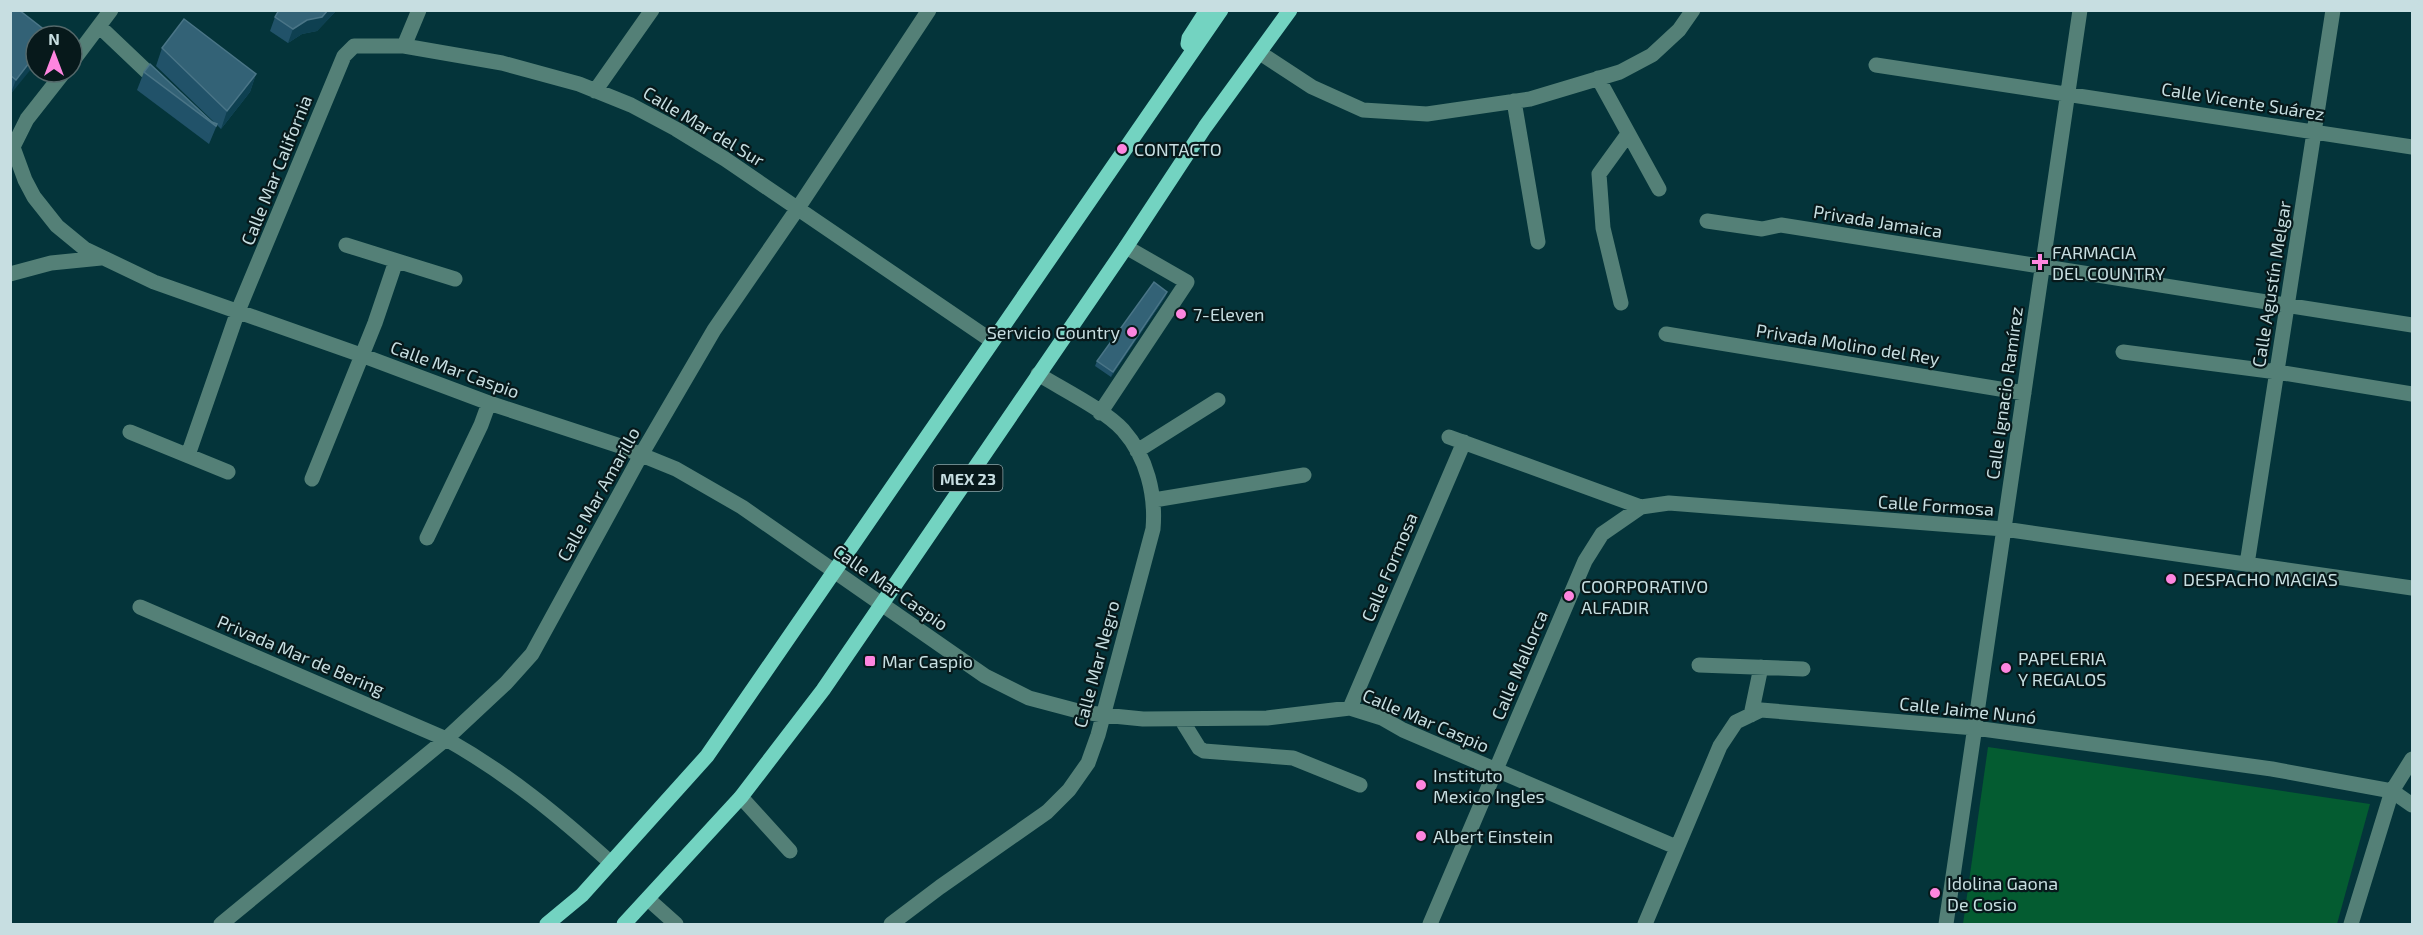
<svg xmlns="http://www.w3.org/2000/svg" width="2423" height="935" font-family="'Exo 2',sans-serif">
<rect width="100%" height="100%" fill="#04343a"/>
<!-- green -->
<path fill="#045c31" d="M1988 747 2370 804 2337 924H1963Z"/>
<g fill="none" stroke-linecap="round" stroke-linejoin="round">
<!-- minor -->
<path stroke="#548077" stroke-width="15" d="M100 27 160 84
M404 46 419 10
M1260 53 1312 87 1363 110 1427 114 1530 99 1620 72 1652 55 1679 30 1693 10
M72 62 111 10
M1876 65 2412 147
M1598 78 1659 189
M595 91 652 10
M1514 101 1538 242
M10 139 25 180 34 197 57 226 85 249 154 282 361 355 489 403 617 445 676 469 742 507 985 676 1029 698 1078 711 1103 715 1143 719 1267 718 1350 708 1382 718 1403 730 1676 847
M11 151 27 119 64 72
M1707 221 1762 229 1781 225 2412 325
M346 245 455 279
M10 274 51 263 101 258
M1621 303 1603 228 1599 174 1628 134
M1666 334 2024 393
M2123 352 2277 372 2412 394
M1100 413 1187 282 1126 247
M130 432 228 472
M1449 437 1641 507 1669 503 2004 529 2412 588
M1137 451 1218 400
M188 455 238 311 344 56 354 46H404L502 63 579 84 631 105 676 129 725 159 992 341
M312 479 375 323 396 261
M1154 500 1304 475
M427 538 481 425 489 403
M2247 564 2333 10
M140 607 446 739C508 774 558 815 611 863
M1699 665 1803 669
M1350 708 1464 442
M1751 715 1761 667
M1181 719 1199 748 1204 751 1293 758 1360 785
M741 797 790 851
M648 899 676 924
M221 924 446 739 506 683 532 654 641 455 714 330 798 208 929 10
M891 924 940 887 1047 812 1069 790 1088 763 1098 735 1153 529C1156 495 1147 457 1123 430 1105 410 1062 389 1038 374
M1430 924 1585 561 1602 534 1641 507
M1645 924 1720 746 1736 722 1761 710 1975 728 2272 769 2392 791 2412 805
M1946 924 2080 10
M2351 924 2392 791 2412 759"/>
<!-- major -->
<path stroke="#73d3c1" stroke-width="15" d="M1188 44 1189 38 1207 10
M547 924 582 895 707 756 1221 10
M624 924 741 797 823 690 1126 247 1205 127 1290 10"/>
</g>
<!-- wall -->
<path fill="#215269" d="M10 10 51 35 10 95Z
M279 10H337L317 31 302 34 288 43 270 31 275 17Z
M162 48 256 74 250 92 221 129 217 125 209 144 137 90 144 72 215 123 156 66Z
M1166 296 1111 377 1095 366 1097 361Z"/>
<!-- shaded-wall -->
<path fill="#0e4051" d="M328 10H337L317 31 302 34 288 43 293 29 307 20Z
M36 54V63L10 95 16 80Z
M256 74 250 92 221 129 227 111Z
M1167 292 1166 296 1111 377 1113 372Z"/>
<!-- building -->
<path fill="#336276" stroke="#4a7587" stroke-width="1.5" d="M10 10H19L51 35 36 36V54L16 80 10 75Z
M279 10H328L322 17 307 20 293 29 275 17Z
M184 19 256 74 227 111 162 48Z
M150 64 212 122 217 124 216 126 144 72Z
M1154 282 1167 292 1113 372 1097 361Z"/>
<!-- markers -->
<g fill="#fe85df" stroke="#07191b" stroke-width="2">
<circle cx="1122" cy="149" r="6"/>
<path d="M2037 253h6v6h6v6h-6v6h-6v-6h-6v-6h6z"/>
<circle cx="1181" cy="314" r="6"/>
<circle cx="1132" cy="332" r="6"/>
<circle cx="2171" cy="579" r="6"/>
<circle cx="1569" cy="596" r="6"/>
<rect x="864" y="655" width="12" height="12" rx="3"/>
<circle cx="2006" cy="668" r="6"/>
<circle cx="1421" cy="785" r="6"/>
<circle cx="1421" cy="836" r="6"/>
<circle cx="1935" cy="893" r="6"/>
</g>
<g text-anchor="middle" dominant-baseline="central" stroke-width="4.5" stroke-linejoin="round" paint-order="stroke">
<!-- shield labels -->
<rect fill="#07191b" stroke="#8da3a6" stroke-width="1.5" x="933.5" y="465" width="69" height="26" rx="4.5"/>
<g font-size="16" font-weight="bold" fill="#c7dee1">
<text x="968" y="478">MEX 23</text>
</g>
<!-- street labels -->
<g font-size="18" fill="#c7dee1" stroke="#07191b">
<text transform="translate(2243 101) rotate(9)">Calle Vicente Suárez</text>
<text transform="translate(704 126) rotate(31)">Calle Mar del Sur</text>
<text transform="translate(276 170) rotate(-68)">Calle Mar California</text>
<text transform="translate(1878 221) rotate(9)">Privada Jamaica</text>
<text transform="translate(2271 284) rotate(-81)">Calle Agustín Melgar</text>
<text transform="translate(1848 344) rotate(9)">Privada Molino del Rey</text>
<text transform="translate(455 369) rotate(20)">Calle Mar Caspio</text>
<text transform="translate(2004 393) rotate(-82)">Calle Ignacio Ramírez</text>
<text transform="translate(598 494) rotate(-61)">Calle Mar Amarillo</text>
<text transform="translate(1936 505) rotate(4)">Calle Formosa</text>
<text transform="translate(1389 567) rotate(-67)">Calle Formosa</text>
<text transform="translate(891 587) rotate(35)">Calle Mar Caspio</text>
<text transform="translate(301 655) rotate(23)">Privada Mar de Bering</text>
<text transform="translate(1096 664) rotate(-75)">Calle Mar Negro</text>
<text transform="translate(1519 665) rotate(-67)">Calle Mallorca</text>
<text transform="translate(1968 710) rotate(6)">Calle Jaime Nunó</text>
<text transform="translate(1426 720) rotate(23)">Calle Mar Caspio</text>
</g>
<!-- poi labels -->
<g font-size="18" fill="#c7dee1" stroke="#07191b" text-anchor="start">
<text x="1134" y="149">CONTACTO</text>
<text x="2052" y="252">FARMACIA<tspan x="2052" dy="21">DEL COUNTRY</tspan></text>
<text x="1193" y="314">7-Eleven</text>
<text x="1120" y="332" text-anchor="end">Servicio Country</text>
<text x="2183" y="579">DESPACHO MACIAS</text>
<text x="1581" y="586">COORPORATIVO<tspan x="1581" dy="21">ALFADIR</tspan></text>
<text x="2018" y="658">PAPELERIA<tspan x="2018" dy="21">Y REGALOS</tspan></text>
<text x="882" y="661">Mar Caspio</text>
<text x="1433" y="775">Instituto<tspan x="1433" dy="21">Mexico Ingles</tspan></text>
<text x="1433" y="836">Albert Einstein</text>
<text x="1947" y="883">Idolina Gaona<tspan x="1947" dy="21">De Cosio</tspan></text>
</g>
</g>
<!-- border -->
<rect width="2423" height="935" fill="none" stroke="#c7dee1" stroke-width="24"/>
<!-- north arrow -->
<g transform="translate(54 54)"><circle r="28" fill="#07191b" stroke="#54686a" stroke-width="1.5"/>
<path d="M0-4.5L10 22L0 15L-10 22Z" fill="#fe85df"/>
<text y="-9" font-size="16" font-weight="bold" text-anchor="middle" fill="#c7dee1">N</text>
</g>
</svg>
